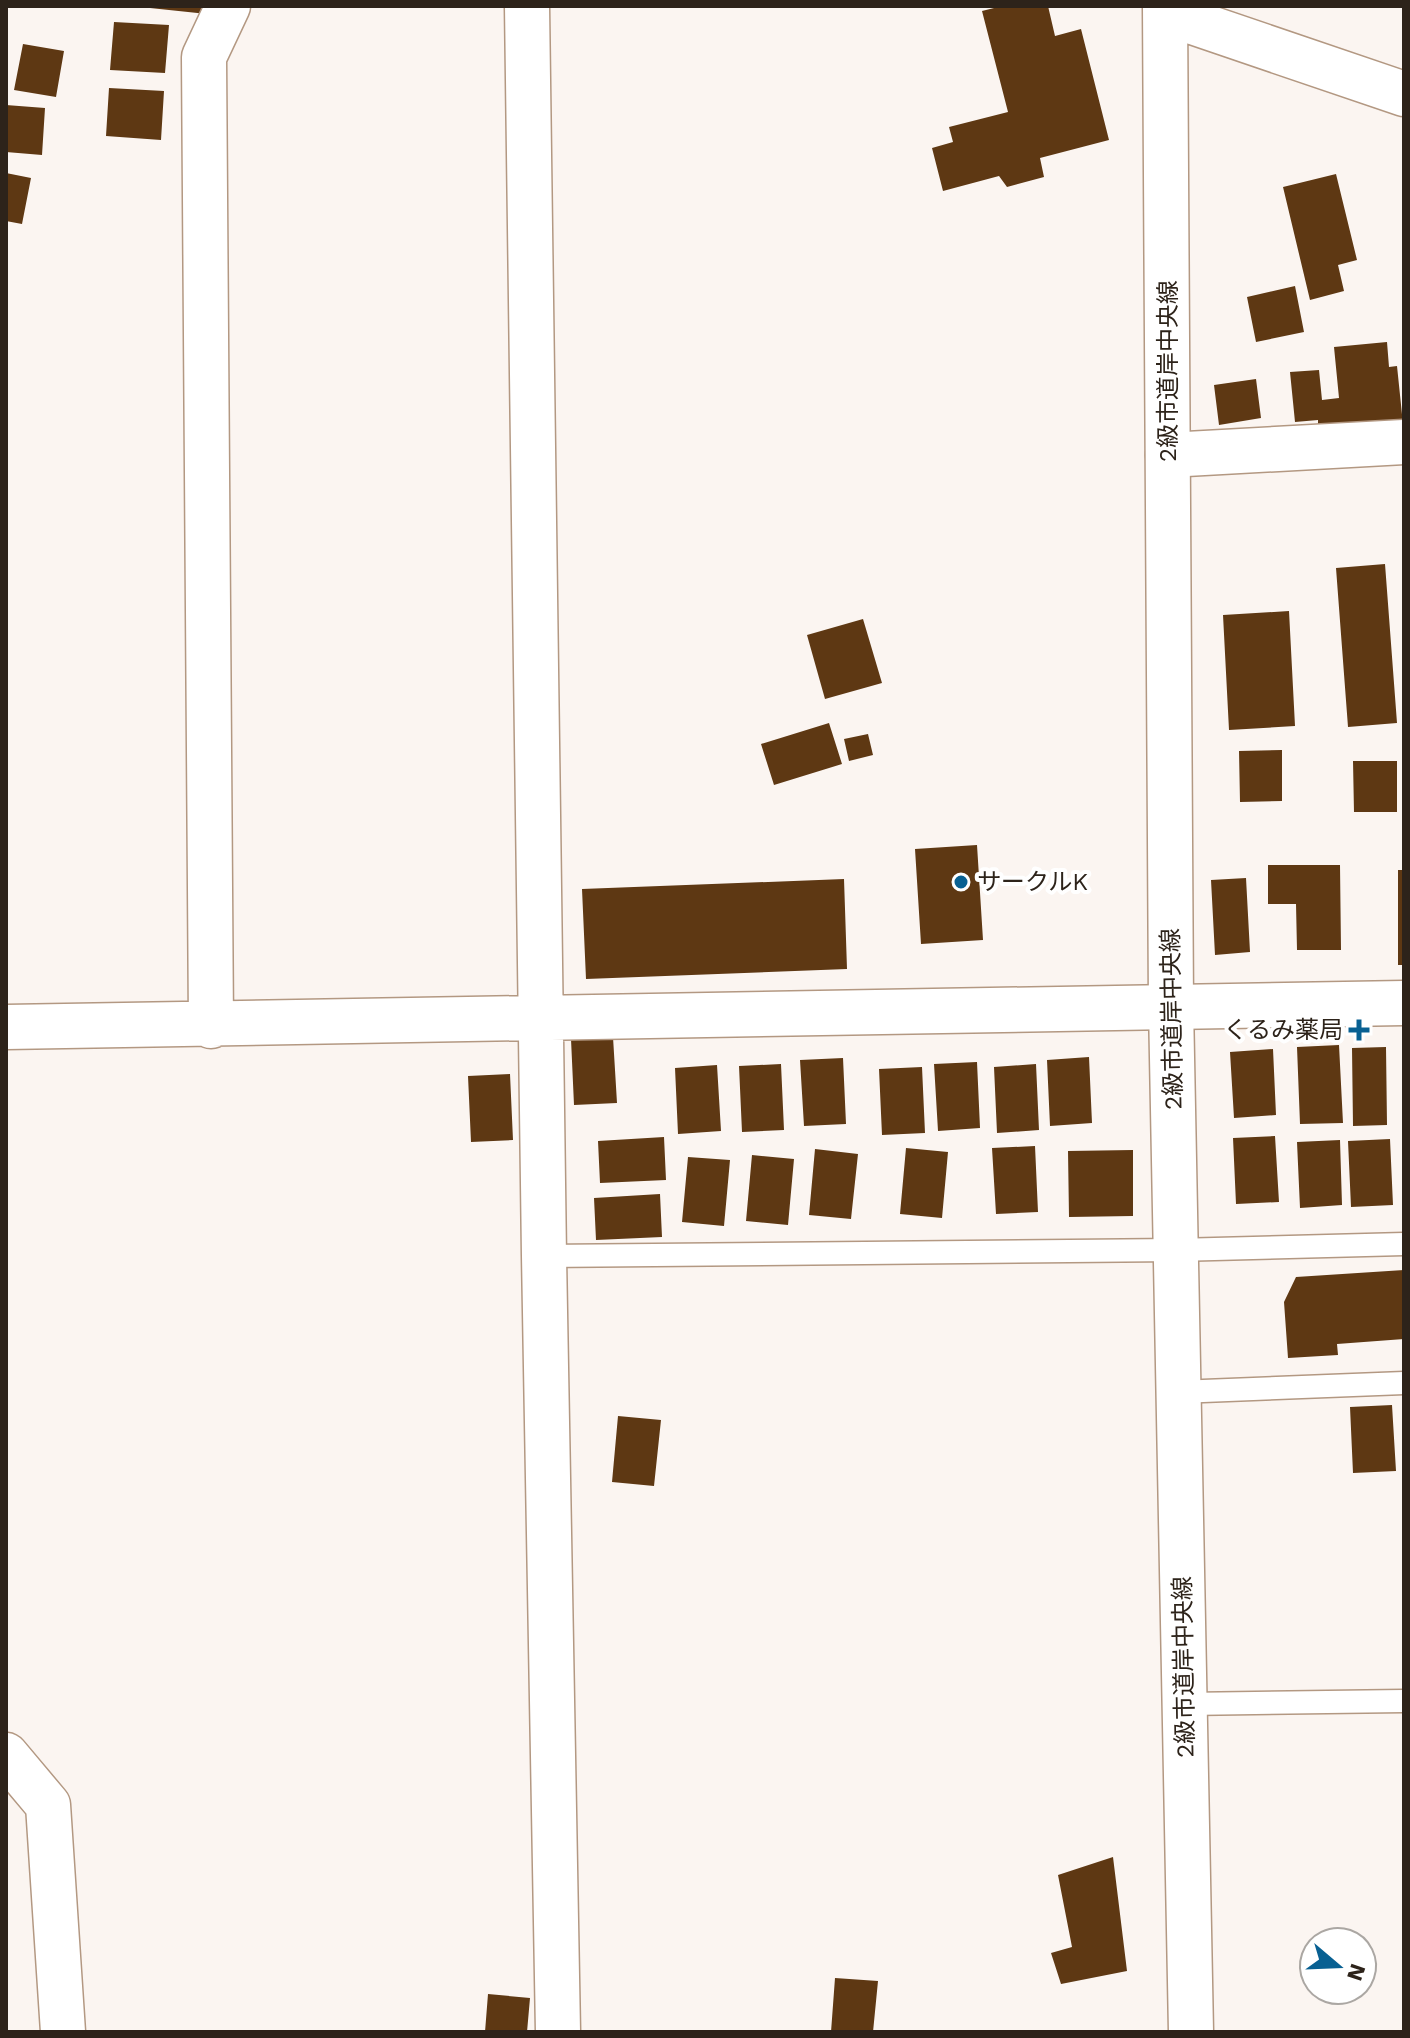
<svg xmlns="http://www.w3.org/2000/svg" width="1410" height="2038" font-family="'Work Sans','Noto Sans JP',sans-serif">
<rect width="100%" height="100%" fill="#fbf5f1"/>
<!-- building -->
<path fill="#5e3813" d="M150 6H208L207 14 150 8Z
M1002 6H1048L1055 36 1081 29 1109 140 1040 158 1044 177 1007 187 999 176 943 191 932 148 953 142 949 127 1008 112 982 11Z
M114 22 169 25 165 73 110 70Z
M23 44 64 51 56 97 14 90Z
M109 88 164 91 161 140 106 136Z
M6 105 45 108 42 155 6 152Z
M6 173 31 178 22 224 6 221Z
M1336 174 1357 260 1338 265 1344 291 1310 300 1283 187Z
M1295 286 1304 332 1256 342 1247 297Z
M1387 342 1389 367 1397 366 1403 424 1318 432V420L1295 422 1290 372 1319 370 1322 400 1339 398 1334 347Z
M1256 379 1261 418 1219 425 1214 385Z
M1385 564 1397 723 1348 727 1336 568Z
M1289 611 1295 726 1229 730 1223 615Z
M863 619 882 683 825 699 807 635Z
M829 723 842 764 774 785 761 744Z
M868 734 873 755 849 761 844 739Z
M1282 750V801L1240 802 1239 751Z
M1353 761H1397V812H1354Z
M977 845 983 940 921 944 915 849Z
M1268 865H1340L1341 950H1297L1296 904H1268Z
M1398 870H1404V965H1398Z
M1246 878 1250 952 1215 955 1211 880Z
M844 879 847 969 586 979 582 889Z
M613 1037 617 1103 574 1105 571 1039Z
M1339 1045 1343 1123 1300 1124 1297 1047Z
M1386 1047 1387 1125 1353 1126 1352 1048Z
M1273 1049 1276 1115 1234 1118 1230 1052Z
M1089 1057 1092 1123 1050 1126 1047 1060Z
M843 1058 846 1124 804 1126 800 1060Z
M977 1062 980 1128 938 1131 934 1064Z
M781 1064 784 1130 742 1132 739 1066Z
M1036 1064 1039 1130 997 1133 994 1067Z
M717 1065 721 1131 678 1134 675 1068Z
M922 1067 925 1133 882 1135 879 1069Z
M510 1074 513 1140 471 1142 468 1076Z
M1275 1136 1279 1202 1236 1204 1233 1138Z
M664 1137 666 1180 600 1183 598 1141Z
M1390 1139 1393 1205 1351 1207 1348 1141Z
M1340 1140 1342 1205 1300 1208 1297 1142Z
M1035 1146 1038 1212 996 1214 992 1148Z
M906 1148 948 1152 942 1218 900 1214Z
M815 1149 858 1154 851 1219 809 1215Z
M1133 1150V1216L1069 1217 1068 1151Z
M752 1155 794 1159 788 1225 746 1221Z
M688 1157 730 1160 724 1226 682 1222Z
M660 1194 662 1237 596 1240 594 1198Z
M1404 1270V1339L1337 1344 1338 1355 1288 1358 1284 1302 1296 1277Z
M1392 1405 1396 1471 1353 1473 1350 1407Z
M618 1416 661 1420 654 1486 612 1482Z
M1113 1857 1127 1971 1061 1984 1051 1953 1072 1947 1058 1875Z
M835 1978 878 1981 873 2032H831Z
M488 1994 530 1998 527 2032H485Z"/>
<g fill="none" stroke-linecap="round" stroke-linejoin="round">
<!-- service casing -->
<g stroke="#b39882" stroke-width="25">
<path id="service" d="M544 1256 1176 1250 1404 1244
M1178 1392 1404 1383
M1185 1704 1404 1701"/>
</g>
<!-- minor casing -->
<g stroke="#b39882" stroke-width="47">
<path id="minor" d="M527 6 544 1256 558 2032
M1168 455 1404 442
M211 1026 204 57 228 6
M6 1027 1404 1003
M6 1755 48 1805 63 2032"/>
</g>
<!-- tertiary casing -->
<g stroke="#b39882" stroke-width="47">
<path id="tertiary" d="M1165 6 1171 1006 1191 2032
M1166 13 1404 94"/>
</g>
<!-- service -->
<use href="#service" stroke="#fff" stroke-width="22"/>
<!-- minor -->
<use href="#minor" stroke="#fff" stroke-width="44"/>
<!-- tertiary -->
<use href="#tertiary" stroke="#fff" stroke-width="44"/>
</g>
<!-- markers -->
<g fill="#086092" stroke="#fff" stroke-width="3">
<circle cx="961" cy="882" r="8"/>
<path d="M1355 1018h8v8h8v8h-8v8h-8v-8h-8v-8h8z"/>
</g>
<g text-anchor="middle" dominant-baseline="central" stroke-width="8" stroke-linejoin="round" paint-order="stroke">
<!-- street labels -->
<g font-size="24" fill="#2d231a" stroke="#fff">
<text transform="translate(1168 371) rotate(-90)">2級市道岸中央線</text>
<text transform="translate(1172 1019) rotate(-91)">2級市道岸中央線</text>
<text transform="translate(1184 1667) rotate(-91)">2級市道岸中央線</text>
</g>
<!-- poi labels -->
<g font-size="24" fill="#2d231a" stroke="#fff" text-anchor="start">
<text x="977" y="882">サークルK</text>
<text x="1343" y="1030" text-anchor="end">くるみ薬局</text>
</g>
</g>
<!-- border -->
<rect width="1410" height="2038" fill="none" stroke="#2d231a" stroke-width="16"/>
<!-- north arrow -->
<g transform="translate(1338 1966) rotate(109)"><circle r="38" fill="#ffffff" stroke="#aba7a3" stroke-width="2"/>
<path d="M0-6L14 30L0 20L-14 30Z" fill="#086092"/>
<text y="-12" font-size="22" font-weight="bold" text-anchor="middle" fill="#2d231a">N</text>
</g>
</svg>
